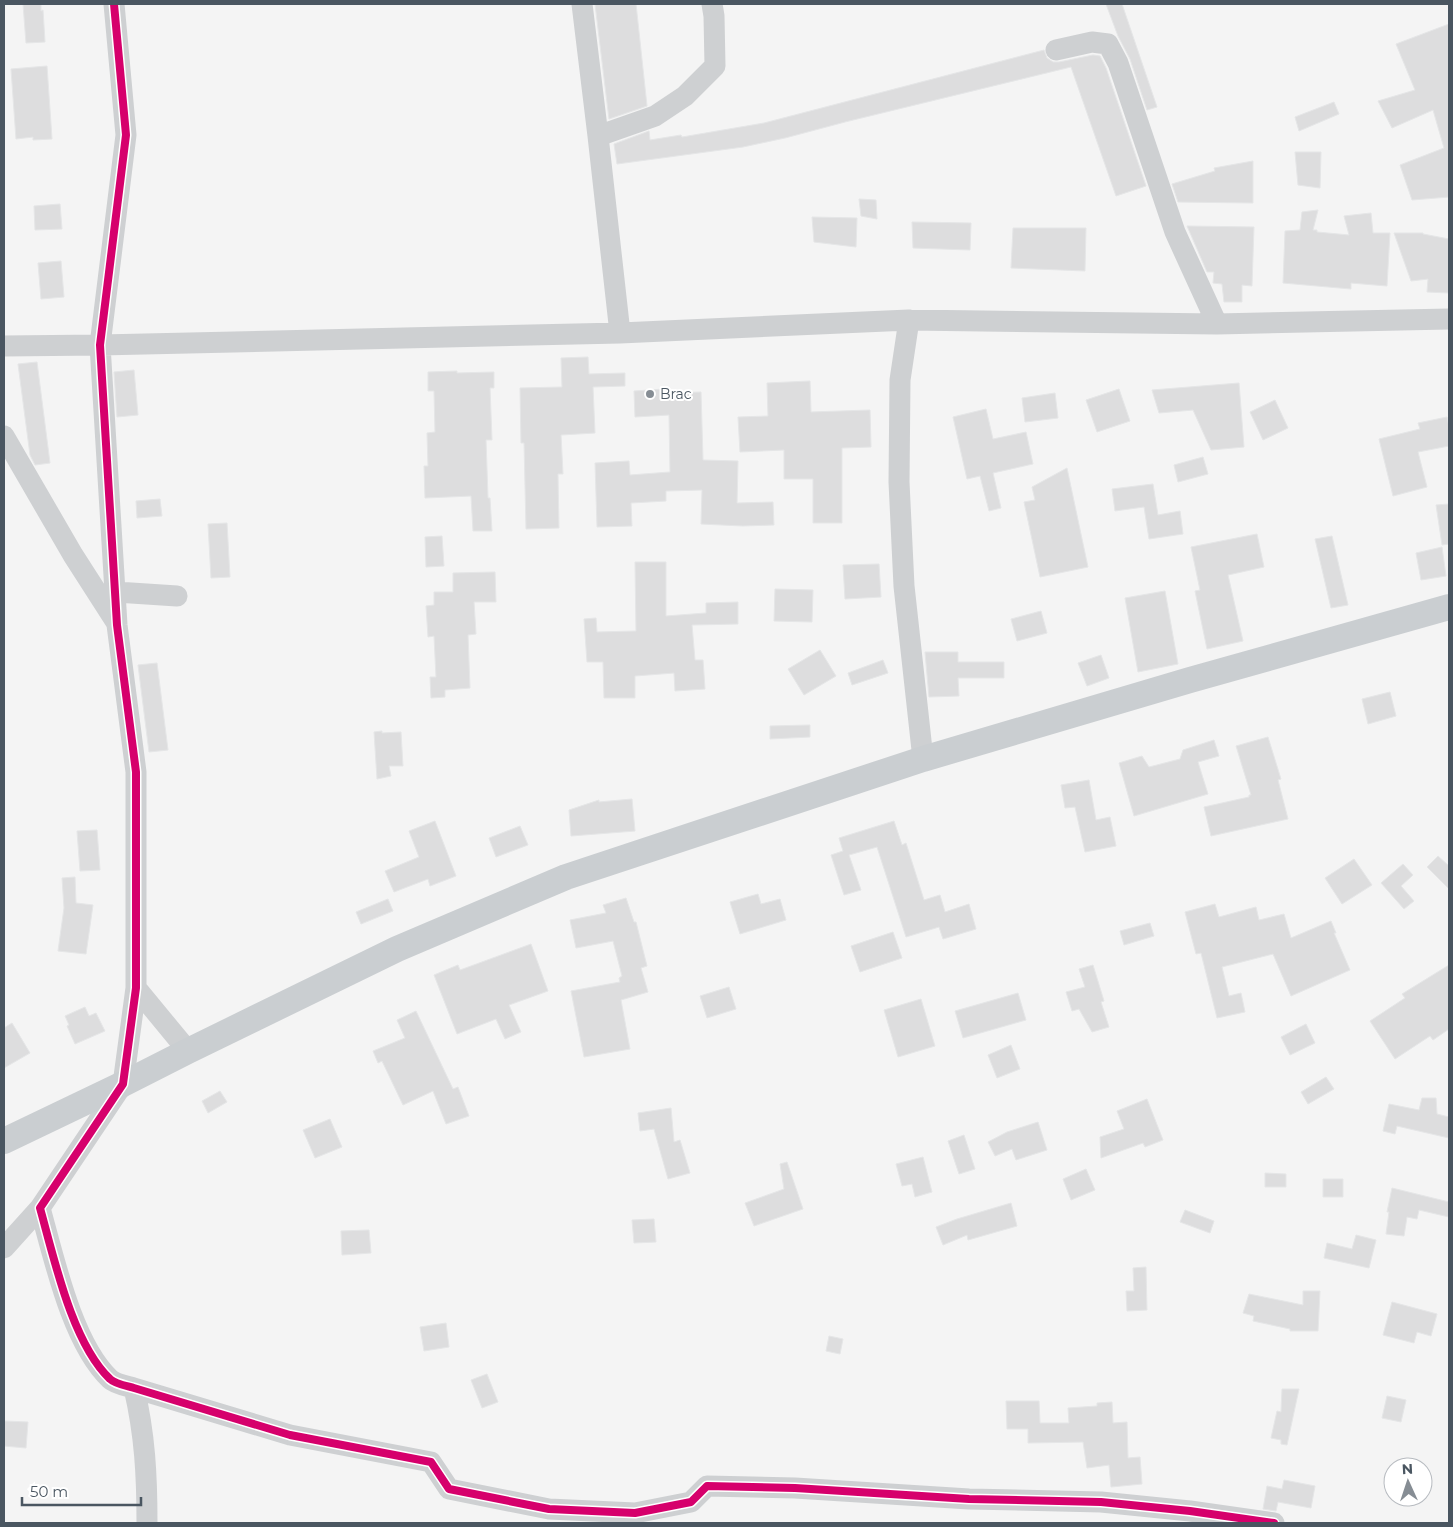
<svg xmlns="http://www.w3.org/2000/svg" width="1453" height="1527" font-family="Montserrat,sans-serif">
<rect width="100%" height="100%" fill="#f4f4f4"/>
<!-- building -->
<path fill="#ddddde" stroke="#e5e6e7" d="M23 4H41V11L43 10 45 42 26 43Z
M595 4H636L647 106 609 119Z
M1106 4H1122L1157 107 1147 110 1130 59 1118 36Z
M1449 24V197L1412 200 1400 165 1444 148 1433 110 1392 128 1378 101 1415 90 1396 44Z
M1044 50 1047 58 1053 62H1059L1093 55 1100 56 1106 68 1146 186 1116 196 1071 67 845 122 785 138 743 147 617 164 614 144 649 131 650 140 681 135 682 137 764 123Z
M47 66 52 139 33 140V137L16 139 11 69Z
M1334 102 1339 114 1299 131 1295 117Z
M1295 152H1321L1320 188 1298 185Z
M1253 161V203L1178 202 1172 184 1215 171 1214 168Z
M859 199 876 200 877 219 861 216Z
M60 204 62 229 35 230 34 206Z
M1318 210 1313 230H1317V232L1349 235 1344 216 1371 213 1373 233H1390L1387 286 1351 283V289L1283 283 1285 231 1300 230 1302 212Z
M812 217 857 218 856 247 814 242Z
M912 222 971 223 970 250 913 248Z
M1187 226 1254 227 1252 286 1242 285V302H1224L1222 284 1213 283 1214 272H1207Z
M1013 228H1086L1085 271 1011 268Z
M1394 233H1423V234L1449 239V293L1427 292 1428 279 1411 281Z
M61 261 64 297 41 299 38 263Z
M588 357 589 374 625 373V386L593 387 595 433 561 435 563 474H558L559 528 526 529 524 443H521L520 388 562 387 561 358Z
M37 362 50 463 35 465 30 455 18 364Z
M134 370 138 415 117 417 114 372Z
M457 371V373L494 372V388H490L492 440H486L488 498H490L492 531H473L471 496 425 498 424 466H428L427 433 435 432 434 391H428V372Z
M810 381 811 412 870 410 871 447 842 448V523H813V479H784V450L740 452 738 417 768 416 767 383Z
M1239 383 1244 447 1211 450 1193 410 1159 413 1152 390Z
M665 389 666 393 701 392 703 460 738 461 737 503 773 502 774 525 743 526 701 524 702 490 666 491V501L631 503 632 526 597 527 595 463 629 461 630 475 670 472 669 415 635 417 634 391Z
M1119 389 1130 421 1097 432 1086 400Z
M1055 393 1058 418 1025 422 1022 398Z
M1275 400 1288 428 1263 440 1250 412Z
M986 409 993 439 1026 432 1033 464 993 473 1001 508 989 511 980 476 967 479 953 417Z
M1447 417 1449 427V446L1418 452 1427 487 1393 496 1379 439 1420 429 1418 423Z
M1203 457 1208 474 1178 482 1174 465Z
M1067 468 1088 567 1040 577 1024 502 1035 500 1032 487Z
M1153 484 1158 515 1180 511 1183 534 1149 539 1144 507 1115 511 1112 489Z
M160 499 162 516 137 518 136 501Z
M1449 504V544L1442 545 1436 505Z
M227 523 230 577 211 578 208 524Z
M1257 534 1264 567 1228 575 1243 641 1207 649 1195 591 1200 590 1191 547Z
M442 536 444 566 426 567 425 537Z
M1332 536 1348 605 1331 608 1315 539Z
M1442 547 1446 576 1421 580 1416 553Z
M635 562H666V616L706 613V603L738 602V624L692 625 695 660H703L705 689 675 691 674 673 635 676V698H604L603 662H587L584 619 596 618 597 632 636 631Z
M879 564 881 597 845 599 843 565Z
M495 572 496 602H474L476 634 468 635 470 688 445 690V697L431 698 430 677H436L434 636 428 637 426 606 434 605V592H453V573Z
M775 589 813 590 812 622 774 621Z
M1165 591 1178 664 1138 672 1125 598Z
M1041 611 1047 633 1017 641 1011 619Z
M820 650 836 676 804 695 788 669Z
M925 652H958V662H1004V678H958L959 696 929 697Z
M1101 655 1109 678 1087 686 1078 663Z
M883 660 888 673 852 685 848 673Z
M157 663 168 750 149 752 138 665Z
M1390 692 1396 716 1368 724 1362 699Z
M810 725V737L770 739V726Z
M382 731V733L401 732 403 766H389L391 776 377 779 374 732Z
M1268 737 1281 779 1278 780 1288 819 1211 836 1204 807 1249 797V795H1251L1236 746Z
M1214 740 1219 756 1198 762 1208 794 1134 816 1119 763 1142 756 1149 767 1180 759 1183 750Z
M1089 780 1096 820 1110 817 1116 846 1085 852 1075 807 1065 808 1061 785Z
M632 799 635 831 571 836 569 810 599 800V802Z
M435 821 456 876 430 886 428 879 394 892 385 871 419 857 409 831Z
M894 821 902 845 906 843 924 900 940 895 945 912 969 904 976 929 943 939 939 927 906 937 877 847 849 855 861 890 844 895 831 855 843 851 839 838Z
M520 826 528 845 496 857 489 838Z
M97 830 100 870 80 871 77 831Z
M1438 856 1449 866V889L1427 867Z
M1354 859 1372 885 1342 904 1325 878Z
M1403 864 1413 875 1401 886 1414 901 1404 909 1381 883Z
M75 877 76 903 93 905 86 954 58 951 64 908 62 878Z
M758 894 761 904 780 899 786 920 740 934 730 902Z
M626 898 634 922H636L647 966 641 968 648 992 621 1000 630 1049 584 1057 571 991 620 982 619 978 622 976 613 941 576 948 570 920 606 913 603 905Z
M388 899 393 911 361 924 356 912Z
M1215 904 1219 917 1256 907 1259 920 1284 914 1291 938 1331 921 1336 933H1334L1350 970 1291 996 1273 954 1222 967 1229 996 1241 993 1245 1012 1217 1018 1201 953 1196 954 1185 912Z
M1150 923 1154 936 1124 945 1120 931Z
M893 932 902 958 860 972 851 946Z
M531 944 548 991 509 1005 521 1032 505 1039 496 1019 457 1034 434 975 458 965 460 970Z
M1093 965 1104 1001 1101 1002 1109 1027 1092 1032 1079 1009 1072 1011 1066 992 1085 987 1079 969Z
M1449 965V1029L1433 1040 1430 1036 1395 1059 1370 1021 1405 998 1402 994Z
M729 987 736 1009 707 1018 700 996Z
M1018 993 1026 1020 963 1038 955 1011Z
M921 999 935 1046 898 1057 884 1010Z
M85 1007 89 1016 96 1013 105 1031 75 1044 67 1026 69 1025 65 1016Z
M416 1011 453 1089 458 1087 469 1116 446 1124 433 1091 403 1105 382 1061 378 1063 373 1051 405 1038 397 1020Z
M12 1023 30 1053 4 1068V1028Z
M1306 1024 1315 1043 1290 1055 1281 1037Z
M1011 1045 1020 1069 997 1078 988 1055Z
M1326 1077 1334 1089 1308 1104 1301 1092Z
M220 1091 227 1102 208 1113 202 1101Z
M1422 1098H1436L1437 1114 1449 1117V1138L1397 1126 1395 1134 1383 1131 1389 1104 1419 1110Z
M1147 1099 1163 1140 1145 1147 1143 1143 1101 1158 1100 1137 1124 1129 1117 1111Z
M671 1108 674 1142 680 1140 690 1173 668 1179 654 1129 640 1131 638 1113Z
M330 1119 342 1147 315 1158 303 1130Z
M1038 1122 1047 1150 1016 1160 1012 1149 995 1156 988 1142 1007 1132Z
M964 1135 975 1169 959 1174 948 1141Z
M923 1157 932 1192 915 1197 912 1184 902 1186 896 1164Z
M787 1162 803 1209 754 1226 745 1203 784 1189 780 1164Z
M1086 1169 1095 1190 1071 1200 1063 1179Z
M1265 1173 1286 1174V1187H1265Z
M1323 1179H1343V1197H1323Z
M1392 1188 1449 1202V1217L1419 1210 1417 1219 1407 1217 1404 1236 1386 1234 1389 1212H1387Z
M1011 1203 1017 1226 968 1240 967 1235 943 1245 936 1227 957 1219Z
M1185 1210 1214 1221 1210 1233 1180 1222Z
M654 1219 656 1242 634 1243 632 1220Z
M369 1230 371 1253 342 1255 341 1231Z
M1356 1235 1376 1240 1369 1268 1324 1258 1327 1243 1352 1249Z
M1146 1267 1147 1310 1127 1311 1126 1291H1134L1133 1268Z
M1303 1291H1320L1318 1331H1290V1329L1253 1321 1254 1316 1243 1313 1249 1294 1303 1305Z
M1392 1302 1437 1314 1431 1336 1417 1332 1414 1343 1383 1335Z
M446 1323 449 1347 424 1351 420 1327Z
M829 1336 843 1339 840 1354 826 1351Z
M487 1374 498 1402 482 1408 471 1380Z
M1282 1389H1299L1287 1445 1281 1444V1440L1271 1438 1277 1411 1281 1412Z
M1387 1396 1406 1400 1401 1422 1382 1418Z
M1006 1401H1039L1040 1423H1069L1068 1408 1097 1406V1403L1112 1402 1113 1423 1127 1422 1128 1458 1140 1457 1142 1484 1111 1487 1109 1465 1087 1468 1083 1442 1028 1443V1429H1007Z
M4 1421 28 1422 26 1448 4 1446Z
M1284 1480 1315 1486 1311 1508 1278 1502 1276 1511 1263 1509 1267 1486 1282 1489Z"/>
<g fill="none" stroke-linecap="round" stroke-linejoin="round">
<!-- minor -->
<path stroke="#ced0d2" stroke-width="21" d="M114 4 126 135 100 345 117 625 136 772V988L123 1084 40 1208C54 1258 72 1343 110 1379 115 1384 127 1386 134 1388L290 1435 431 1462 449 1489 549 1509 635 1513 691 1502 707 1486 795 1488 969 1499 1101 1502 1190 1511 1274 1523
M582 4 598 136 620 333
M1056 50 1092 42 1108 44 1118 63 1175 232 1217 324
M598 136 655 116 685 96 715 66 714 16 712 4
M909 320 900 380 899 482 904 586 923 759
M4 346 100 345 620 333 909 320 1217 324 1449 319
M4 436 73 555 116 622
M116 592 177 596
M136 988 188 1051
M4 1248 40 1208
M134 1388C145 1435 147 1476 147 1523"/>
<!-- major -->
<path stroke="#caced1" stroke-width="26" d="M4 1141 123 1084 188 1051 397 949 566 877 923 759 1190 680 1449 607"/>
<!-- cycleway casing -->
<g stroke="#fff" stroke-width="11">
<path id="cycleway" d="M114 4 126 135 100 345 117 625 136 772V988L123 1084 40 1208C54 1258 72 1343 110 1379 115 1384 127 1386 134 1388L290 1435 431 1462 449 1489 549 1509 635 1513 691 1502 707 1486 795 1488 969 1499 1101 1502 1190 1511 1274 1523"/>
</g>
<!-- cycleway -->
<use href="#cycleway" stroke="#d6006c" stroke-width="8"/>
</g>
<!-- markers -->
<circle fill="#868d94" stroke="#fff" stroke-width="2" cx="650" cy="394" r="5"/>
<g text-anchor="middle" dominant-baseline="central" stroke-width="4" stroke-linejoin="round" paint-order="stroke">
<!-- poi labels -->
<g font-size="14" fill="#4a5661" stroke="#fff" text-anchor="start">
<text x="660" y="394">Brac</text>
</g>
</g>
<!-- border -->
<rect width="1453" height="1527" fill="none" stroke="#4a5661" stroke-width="10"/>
<!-- north arrow -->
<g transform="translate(1408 1482) rotate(357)"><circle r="24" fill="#ffffff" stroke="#b7bbc0"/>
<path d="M0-4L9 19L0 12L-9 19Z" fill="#868d94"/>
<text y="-8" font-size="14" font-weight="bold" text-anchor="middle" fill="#4a5661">N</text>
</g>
<!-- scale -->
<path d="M22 1497v8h119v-8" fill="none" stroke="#4a5661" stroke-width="2.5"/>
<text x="30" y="1497" font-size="15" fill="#4a5661" stroke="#ffffff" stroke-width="4" paint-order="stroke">50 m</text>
</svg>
